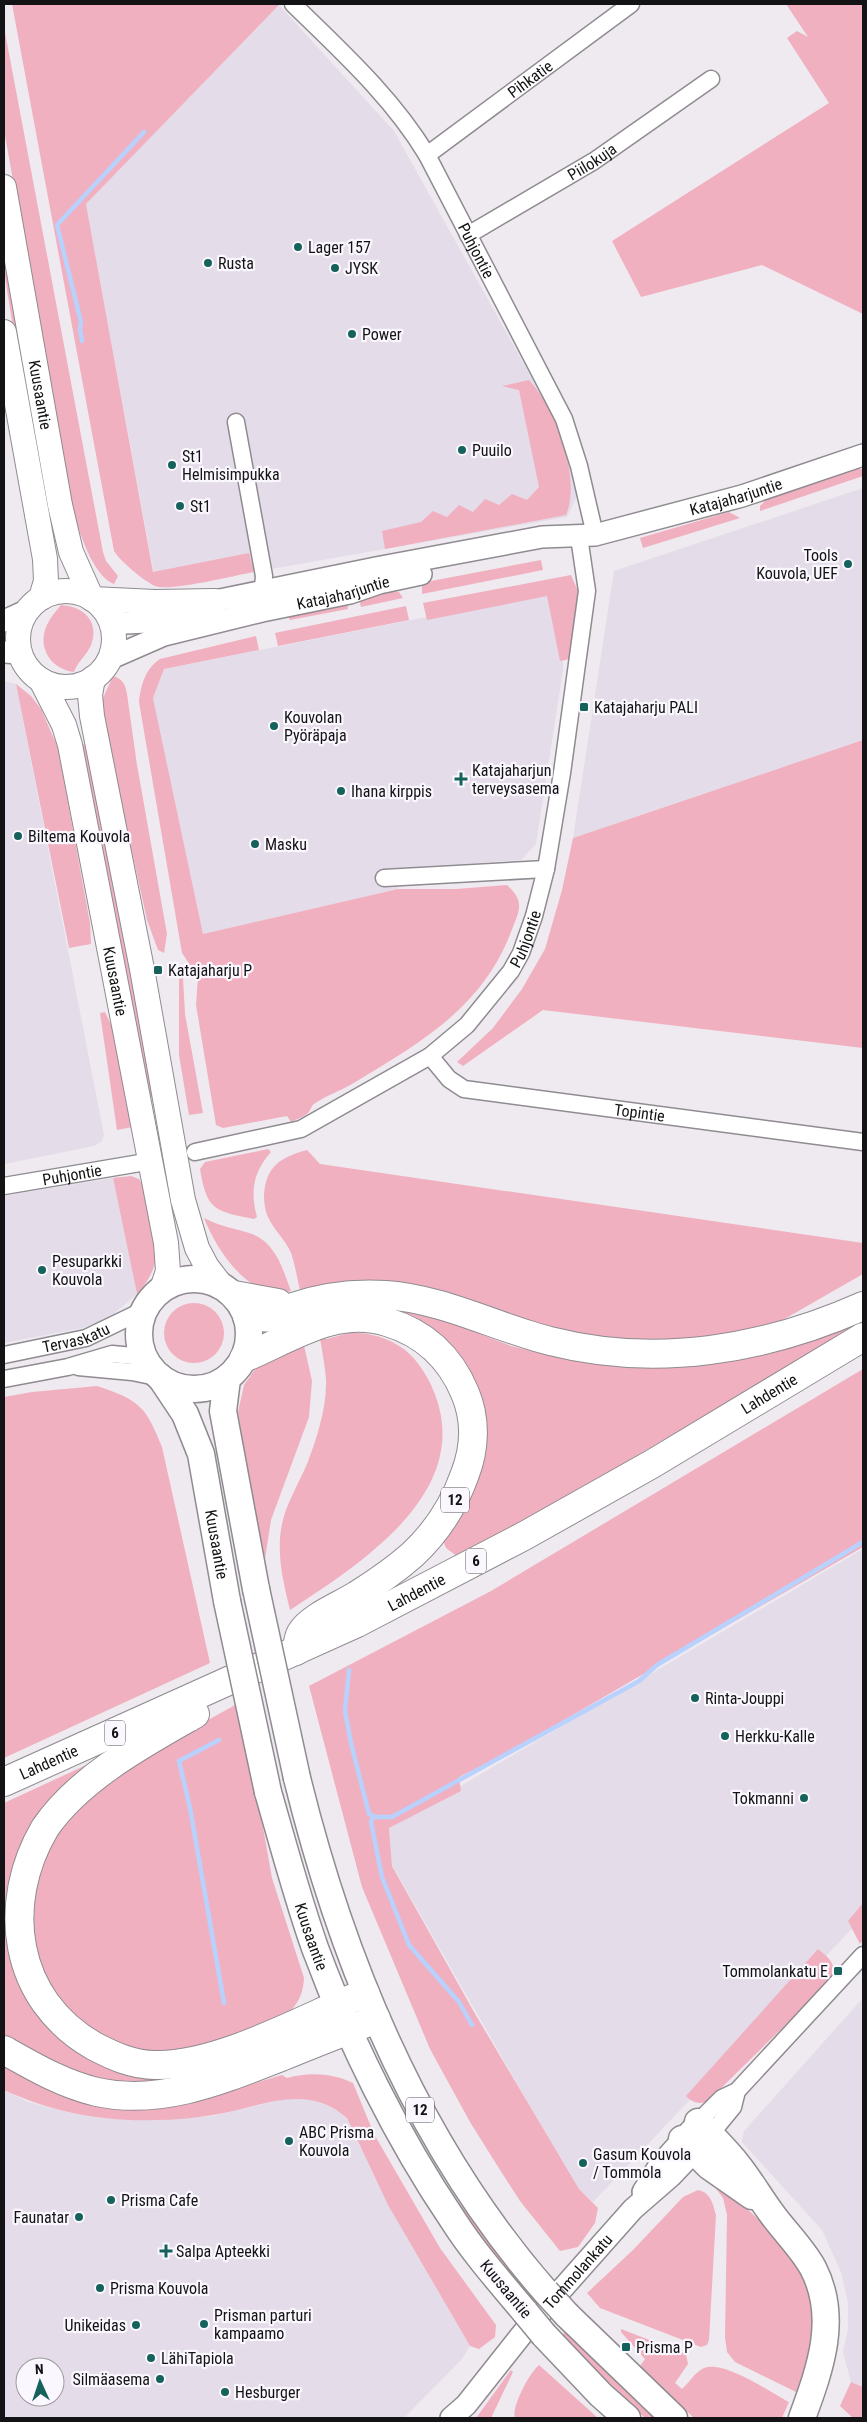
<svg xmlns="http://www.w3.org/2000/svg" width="867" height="2422" font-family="'Roboto Condensed',sans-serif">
<rect width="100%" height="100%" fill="#eeeaf0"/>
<!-- built -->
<path fill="#e4dce9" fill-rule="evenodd" d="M279 5 394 131 564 436 577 496 567 517 254 572 156 585 86 204Z
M863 488V740L573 838 614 571Z
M563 590V670L536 844 521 860 394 868 398 889 203 934 153 698 164 669Z
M4 681 16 684 104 1135 102 1141 94 1146 4 1164Z
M113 1178 137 1294 110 1317 82 1328 4 1343V1196Z
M863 1549V1917L593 2202 579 2189 531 2108 392 1865 389 1828Z
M863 1998V2387L851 2382 843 2352 848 2329V2303L841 2272 822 2230 742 2142 744 2131Z
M4 2090 28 2102 67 2112 114 2119 156 2120 212 2116 290 2098 313 2100 335 2108 347 2118 388 2205 470 2346 462 2359 404 2418H4ZM25 2367H55V2397H25Z"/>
<!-- green -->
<path fill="#f1b0bf" d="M12 4 279 5 86 204 153 572 249 553 254 572C236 575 170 592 155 586 144 581 121 562 114 551Z
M786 4H863V314L762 265 641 297 612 241 829 103 787 38 797 31 808 37Z
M4 27 103 552 106 561 118 576 114 584C92 575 81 534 73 513L4 130Z
M4 237 55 534H52L24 396 4 271Z
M529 380C555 408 582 478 566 515L385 549 382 531 421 522 433 511 447 517 459 505 473 512 485 499 499 505 512 494 527 500 539 487 519 390 502 386Z
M857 469H863V476L760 511V506L768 498Z
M729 512 740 518 643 548 640 538Z
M541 560 543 570 422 594V586L426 582Z
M571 575 578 591 570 659 560 661 547 596 427 620 423 603Z
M391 590 399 592 403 598 361 607 359 599Z
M347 602 348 609 290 620 288 616Z
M61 605C83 606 100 621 91 645 87 655 78 661 74 672 49 669 35 644 49 621 52 615 57 610 61 605Z
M406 606 409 620 278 646 275 633Z
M256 636 259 650 164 669 153 698 203 934 398 889H456L507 885C526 902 519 911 511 932 482 1009 418 1044 352 1084 340 1091 325 1096 314 1104 311 1106 311 1110 308 1113 304 1117 296 1119 291 1122L287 1116 223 1128 216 1125 196 1005 198 977 182 953 139 702C141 685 145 669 160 659Z
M113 676C123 679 125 684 127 694L137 765 167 934 164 953 158 950 147 920 104 725 103 698Z
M16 684 31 696 41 709 58 748 90 923 91 944 69 948Z
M863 740V1048L543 1010 463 1066 457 1062 493 1028 522 989 545 949 562 890 573 838Z
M87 743 154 1096 149 1098 80 746Z
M183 978 185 1014 203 1113 189 1115 179 1055V979Z
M105 1012 115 1033 133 1127 117 1130 100 1013Z
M268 1149 271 1152C253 1172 250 1192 257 1217L254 1219C215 1211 207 1211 200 1169L205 1162Z
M307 1150 320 1164 863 1243V1274L781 1321 736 1334 690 1341 611 1342 366 1283 300 1290C297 1278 295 1264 291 1253 285 1239 274 1230 268 1217 265 1211 264 1202 264 1195 266 1166 281 1157 307 1150Z
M131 1176 139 1179 144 1187 156 1257C154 1273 146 1283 137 1294L113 1178Z
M204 1218C221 1227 235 1228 252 1234 276 1243 283 1270 291 1291 251 1304 216 1249 204 1218Z
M164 1333a30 30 0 1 1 60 0a30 30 0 1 1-60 0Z
M358 1305 415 1309 511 1346 552 1356 634 1367 686 1366 743 1359 795 1345 863 1317V1322L631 1459 458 1557 446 1548 442 1538 475 1397Z
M352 1332C388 1335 411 1347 428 1379 484 1485 365 1561 290 1610 283 1581 276 1553 282 1524 286 1504 299 1483 307 1464 317 1438 327 1407 326 1379 325 1366 322 1351 320 1338L327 1339Z
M303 1341 312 1381 309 1417 271 1520 265 1559 256 1522 238 1412 244 1385 253 1372 265 1360Z
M863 1369V1547L507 1753 459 1777 461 1791 389 1828 392 1866 474 2012 579 2189 598 2208 595 2223 578 2247 560 2251 520 2201 495 2162 470 2122 430 2049 362 1887 309 1686 491 1591Z
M97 1386C140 1400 146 1407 162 1447L210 1663 4 1758V1397L32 1392Z
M235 1705 257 1794 272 1878 304 1978C303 1994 299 2002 288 2014L192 2054 119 2049 58 2005 24 1929 45 1846 94 1789 167 1743Z
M110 1754 22 1851 43 2015 179 2071 180 2080 170 2083 96 2082 4 2043V1803Z
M863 1903V1940L860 1944 848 1921Z
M818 1949C829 1958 835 1962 834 1977L707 2102C698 2104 693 2103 686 2096Z
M4 2064 197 2100 282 2075 287 2078C310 2072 332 2073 353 2083L374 2134 440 2248 496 2325 495 2337 479 2349 470 2346 388 2205 347 2118C306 2081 259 2108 213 2115 194 2118 174 2120 156 2120 104 2122 51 2112 4 2090Z
M709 2179C782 2232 846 2297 796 2392L735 2362 727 2352 725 2337 727 2215 723 2198Z
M698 2190C710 2192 713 2203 716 2215L709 2340 707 2345 701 2347 600 2308 587 2293 634 2249 683 2197Z
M459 2203 538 2299 534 2303 489 2249 457 2204Z
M621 2329 686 2354 688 2364 675 2383 682 2389C689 2383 695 2372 704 2368 724 2360 770 2392 789 2402L782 2418H694L640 2366 645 2359 621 2332Z
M567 2330 659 2418H645L561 2336Z
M539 2365 598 2418H515C511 2407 530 2372 539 2365Z
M511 2370 513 2372 491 2418H476Z
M851 2382 863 2387V2418H853L840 2406Z"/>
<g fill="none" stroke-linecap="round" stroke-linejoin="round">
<!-- stream -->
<path stroke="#b9d1fd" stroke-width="4.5" d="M82 341 80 329 81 322 57 225 144 132
M349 1670 345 1711 351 1743 369 1814 376 1817H392L639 1681 657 1665 863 1542
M219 1740 179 1761 190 1808 224 2003
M373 1816 371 1822 382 1877 409 1945 459 2002 472 2025"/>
<!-- minor casing -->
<g stroke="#8f8b91" stroke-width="19">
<g id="minor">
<path id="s1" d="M293 4C341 51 392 97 427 155L564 419 579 466 595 535"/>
<path id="s2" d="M427 155 631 4"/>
<path id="s3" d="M468 235 594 161 711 79"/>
<path d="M236 422 264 576 262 601"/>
<path d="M384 878 546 869"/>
<path id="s4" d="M430 1056 449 1079 464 1089 863 1142"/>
<path id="s5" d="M195 1152 301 1129 430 1056 467 1025 511 971 521 953 534 916 546 869 562 773 587 591 579 537"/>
<path id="s6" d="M4 1186 140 1163"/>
<path id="s7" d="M4 1355 86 1338 144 1310"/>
<path d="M78 1367 132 1372 161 1378"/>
<path d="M4 1379 68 1367 112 1354 144 1357"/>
<path d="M698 2122 722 2098 737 2091 863 1955"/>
<path d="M710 2135 733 2107 737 2091"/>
</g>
</g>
<!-- tertiary casing -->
<g stroke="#8f8b91" stroke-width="24">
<g id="tertiary">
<path id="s8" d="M110 620 125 623 147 622 177 616 215 601 376 568 542 537 595 535 742 496 863 455"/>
<path d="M4 621 26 611"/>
<path d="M4 652 20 653"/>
<path id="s9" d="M109 659 164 635 262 611 350 593 379 583 421 574"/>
<path d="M643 2192 659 2166 693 2128"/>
<path id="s10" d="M451 2418 466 2405 523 2333 633 2209 671 2176 705 2140"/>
</g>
</g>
<!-- secondary casing -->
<g stroke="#8f8b91" stroke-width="26">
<g id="secondary">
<path id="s11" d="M4 187 60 505 71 552 92 599"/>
<path d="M4 332 45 559 46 581 41 598"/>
<circle cx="66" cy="639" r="48"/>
<path d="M92 599 155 602 215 601"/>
<path d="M93 678 90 695 92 716 142 969 183 1200 197 1248 207 1267 221 1285"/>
<path id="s12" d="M41 680 64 725 70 745 166 1243 168 1271 162 1289"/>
</g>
</g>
<!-- primary casing -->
<g stroke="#8f8b91" stroke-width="29">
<g id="primary">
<circle cx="194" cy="1334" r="55"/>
<path id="s13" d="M161 1378 185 1414 201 1454 227 1601"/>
<path d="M227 1379 223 1411 256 1589"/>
<path d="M297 1778C343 1965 418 2146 546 2292"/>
<path id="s14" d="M268 1792C283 1844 297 1897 315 1948 349 2040 398 2139 453 2220 474 2253 500 2282 525 2312"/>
<path d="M698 2122C712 2136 725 2149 737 2164 750 2180 760 2198 772 2214 785 2232 802 2248 813 2268 839 2318 820 2369 802 2418"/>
<path d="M682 2139 709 2166 752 2196"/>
<path d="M567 2315 674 2418"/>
<path d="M544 2335 601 2395 627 2418"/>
</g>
</g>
<!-- trunk casing -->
<g stroke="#8f8b91" stroke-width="30">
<g id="trunk">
<path d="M234 1295 278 1303"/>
<path d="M247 1315C255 1316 265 1319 273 1317 280 1316 286 1309 293 1307 322 1297 356 1293 386 1295 443 1299 495 1327 550 1341 656 1368 764 1350 863 1306"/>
<path d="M244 1358C290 1339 335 1306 387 1322 424 1333 450 1357 465 1393 476 1419 475 1448 465 1474 454 1505 437 1532 412 1555 395 1570 376 1583 357 1595 342 1605 310 1617 301 1633 298 1637 298 1646 296 1651"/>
<path d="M195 1714C144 1743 79 1778 45 1828 0 1904 13 2000 94 2046 113 2056 133 2065 155 2065 218 2067 306 2017 365 1993"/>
<path id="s15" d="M4 1782 357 1623 524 1536 652 1464 863 1337"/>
<path d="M4 2050C34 2067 63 2084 97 2092 161 2106 222 2080 281 2057 312 2044 344 2032 376 2019"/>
</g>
</g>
<!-- minor -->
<use href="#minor" stroke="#fff" stroke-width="16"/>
<!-- tertiary -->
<use href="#tertiary" stroke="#fff" stroke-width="21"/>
<!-- secondary -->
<use href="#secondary" stroke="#fff" stroke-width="24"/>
<!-- primary -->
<use href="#primary" stroke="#fff" stroke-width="26"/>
<!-- trunk -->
<use href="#trunk" stroke="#fff" stroke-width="28"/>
<!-- primary-bridge casing -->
<g stroke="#8f8b91" stroke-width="29" stroke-linecap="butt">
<path id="primary-bridge" d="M256 1589 297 1778
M227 1601 268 1792
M546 2292 567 2315
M525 2312 544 2335"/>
</g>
<!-- primary-bridge -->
<use href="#primary-bridge" stroke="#fff" stroke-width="26"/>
</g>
<!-- markers -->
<g fill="#15625c" stroke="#fbf7fe" stroke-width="2">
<circle cx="298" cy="247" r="5"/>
<circle cx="208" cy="263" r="5"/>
<circle cx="335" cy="268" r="5"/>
<circle cx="352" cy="334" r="5"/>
<circle cx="462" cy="450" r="5"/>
<circle cx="172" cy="465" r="5"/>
<circle cx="180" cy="506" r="5"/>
<circle cx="848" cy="564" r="5"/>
<rect x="579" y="702" width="10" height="10" rx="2.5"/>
<circle cx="274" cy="726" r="5"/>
<path d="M458.5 771.5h5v5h5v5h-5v5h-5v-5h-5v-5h5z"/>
<circle cx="341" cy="791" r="5"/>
<circle cx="18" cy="836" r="5"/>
<circle cx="255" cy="844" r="5"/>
<rect x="153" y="965" width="10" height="10" rx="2.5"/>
<circle cx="42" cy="1270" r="5"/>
<circle cx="695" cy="1698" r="5"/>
<circle cx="725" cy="1736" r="5"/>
<circle cx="804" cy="1798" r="5"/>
<rect x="833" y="1966" width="10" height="10" rx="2.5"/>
<circle cx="289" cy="2141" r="5"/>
<circle cx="583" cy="2163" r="5"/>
<circle cx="111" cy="2200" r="5"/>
<circle cx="79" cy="2217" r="5"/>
<path d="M163.5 2243.5h5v5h5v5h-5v5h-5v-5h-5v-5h5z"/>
<circle cx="100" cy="2288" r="5"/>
<circle cx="204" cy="2324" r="5"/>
<circle cx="136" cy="2325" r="5"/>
<rect x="621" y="2342" width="10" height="10" rx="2.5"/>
<circle cx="151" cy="2358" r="5"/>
<circle cx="160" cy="2379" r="5"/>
<circle cx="225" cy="2392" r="5"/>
</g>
<g text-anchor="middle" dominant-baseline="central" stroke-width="4.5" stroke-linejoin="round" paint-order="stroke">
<!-- shield labels -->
<g fill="#fbf7fe" stroke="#59575a" stroke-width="1">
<rect x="441" y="1487.5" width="28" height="25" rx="4"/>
<rect x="466" y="1548.5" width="20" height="25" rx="4"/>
<rect x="105" y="1720.5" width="20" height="25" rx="4"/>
<rect x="406" y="2097.5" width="28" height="25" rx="4"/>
</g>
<g font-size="15" font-weight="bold" fill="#131214">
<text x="455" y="1500">12</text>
<text x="476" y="1561">6</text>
<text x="115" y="1733">6</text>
<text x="420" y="2110">12</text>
</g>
<!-- street labels -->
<g font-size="16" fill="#131214" stroke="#fbf7fe">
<text stroke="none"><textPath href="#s2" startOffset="128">Pihkatie</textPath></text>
<text stroke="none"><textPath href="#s3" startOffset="144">Piilokuja</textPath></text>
<text stroke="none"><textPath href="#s1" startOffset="310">Puhjontie</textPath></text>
<text stroke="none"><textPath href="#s11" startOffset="211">Kuusaantie</textPath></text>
<text stroke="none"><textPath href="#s8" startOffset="641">Katajaharjuntie</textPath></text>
<text stroke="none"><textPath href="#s9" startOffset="244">Katajaharjuntie</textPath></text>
<text stroke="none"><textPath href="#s5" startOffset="410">Puhjontie</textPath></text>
<text stroke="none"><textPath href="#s12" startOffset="312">Kuusaantie</textPath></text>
<text stroke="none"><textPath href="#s4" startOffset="225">Topintie</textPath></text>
<text stroke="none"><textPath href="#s6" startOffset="69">Puhjontie</textPath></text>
<text stroke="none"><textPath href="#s7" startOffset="74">Tervaskatu</textPath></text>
<text stroke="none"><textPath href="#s15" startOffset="859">Lahdentie</textPath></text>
<text stroke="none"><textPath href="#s13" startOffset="178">Kuusaantie</textPath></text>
<text stroke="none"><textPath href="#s15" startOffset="454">Lahdentie</textPath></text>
<text stroke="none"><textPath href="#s15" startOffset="49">Lahdentie</textPath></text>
<text stroke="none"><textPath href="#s14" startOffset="151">Kuusaantie</textPath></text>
<text stroke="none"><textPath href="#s10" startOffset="194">Tommolankatu</textPath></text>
<text transform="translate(506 2289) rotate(50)">Kuusaantie</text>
</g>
<!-- poi labels -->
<g font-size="16" fill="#131214" stroke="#fbf7fe" text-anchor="start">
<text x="308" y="247">Lager 157</text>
<text x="218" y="263">Rusta</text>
<text x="345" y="268">JYSK</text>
<text x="362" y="334">Power</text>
<text x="472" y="450">Puuilo</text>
<text x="182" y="456">St1<tspan x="182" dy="18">Helmisimpukka</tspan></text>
<text x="190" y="506">St1</text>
<text x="838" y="555" text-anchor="end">Tools<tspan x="838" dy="18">Kouvola, UEF</tspan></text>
<text x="594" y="707">Katajaharju PALI</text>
<text x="284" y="717">Kouvolan<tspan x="284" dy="18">Pyöräpaja</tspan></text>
<text x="472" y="770">Katajaharjun<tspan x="472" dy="18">terveysasema</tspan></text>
<text x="351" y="791">Ihana kirppis</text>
<text x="28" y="836">Biltema Kouvola</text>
<text x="265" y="844">Masku</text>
<text x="168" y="970">Katajaharju P</text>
<text x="52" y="1261">Pesuparkki<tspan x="52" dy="18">Kouvola</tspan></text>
<text x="705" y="1698">Rinta-Jouppi</text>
<text x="735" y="1736">Herkku-Kalle</text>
<text x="794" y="1798" text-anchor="end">Tokmanni</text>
<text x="828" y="1971" text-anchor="end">Tommolankatu E</text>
<text x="299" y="2132">ABC Prisma<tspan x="299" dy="18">Kouvola</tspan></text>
<text x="593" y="2154">Gasum Kouvola<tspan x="593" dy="18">/ Tommola</tspan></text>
<text x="121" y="2200">Prisma Cafe</text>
<text x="69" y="2217" text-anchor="end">Faunatar</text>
<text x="176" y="2251">Salpa Apteekki</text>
<text x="110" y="2288">Prisma Kouvola</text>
<text x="214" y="2315">Prisman parturi<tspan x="214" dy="18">kampaamo</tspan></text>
<text x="126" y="2325" text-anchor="end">Unikeidas</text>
<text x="636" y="2347">Prisma P</text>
<text x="161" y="2358">LähiTapiola</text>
<text x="150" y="2379" text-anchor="end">Silmäasema</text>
<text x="235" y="2392">Hesburger</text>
</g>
</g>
<!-- border -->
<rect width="867" height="2422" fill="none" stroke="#131214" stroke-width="10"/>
<!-- north arrow -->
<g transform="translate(40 2382) rotate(357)"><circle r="24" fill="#fbf7fe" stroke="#9e9ba0"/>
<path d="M0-4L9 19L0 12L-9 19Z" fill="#15625c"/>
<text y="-8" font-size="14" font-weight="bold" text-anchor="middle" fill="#131214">N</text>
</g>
</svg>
